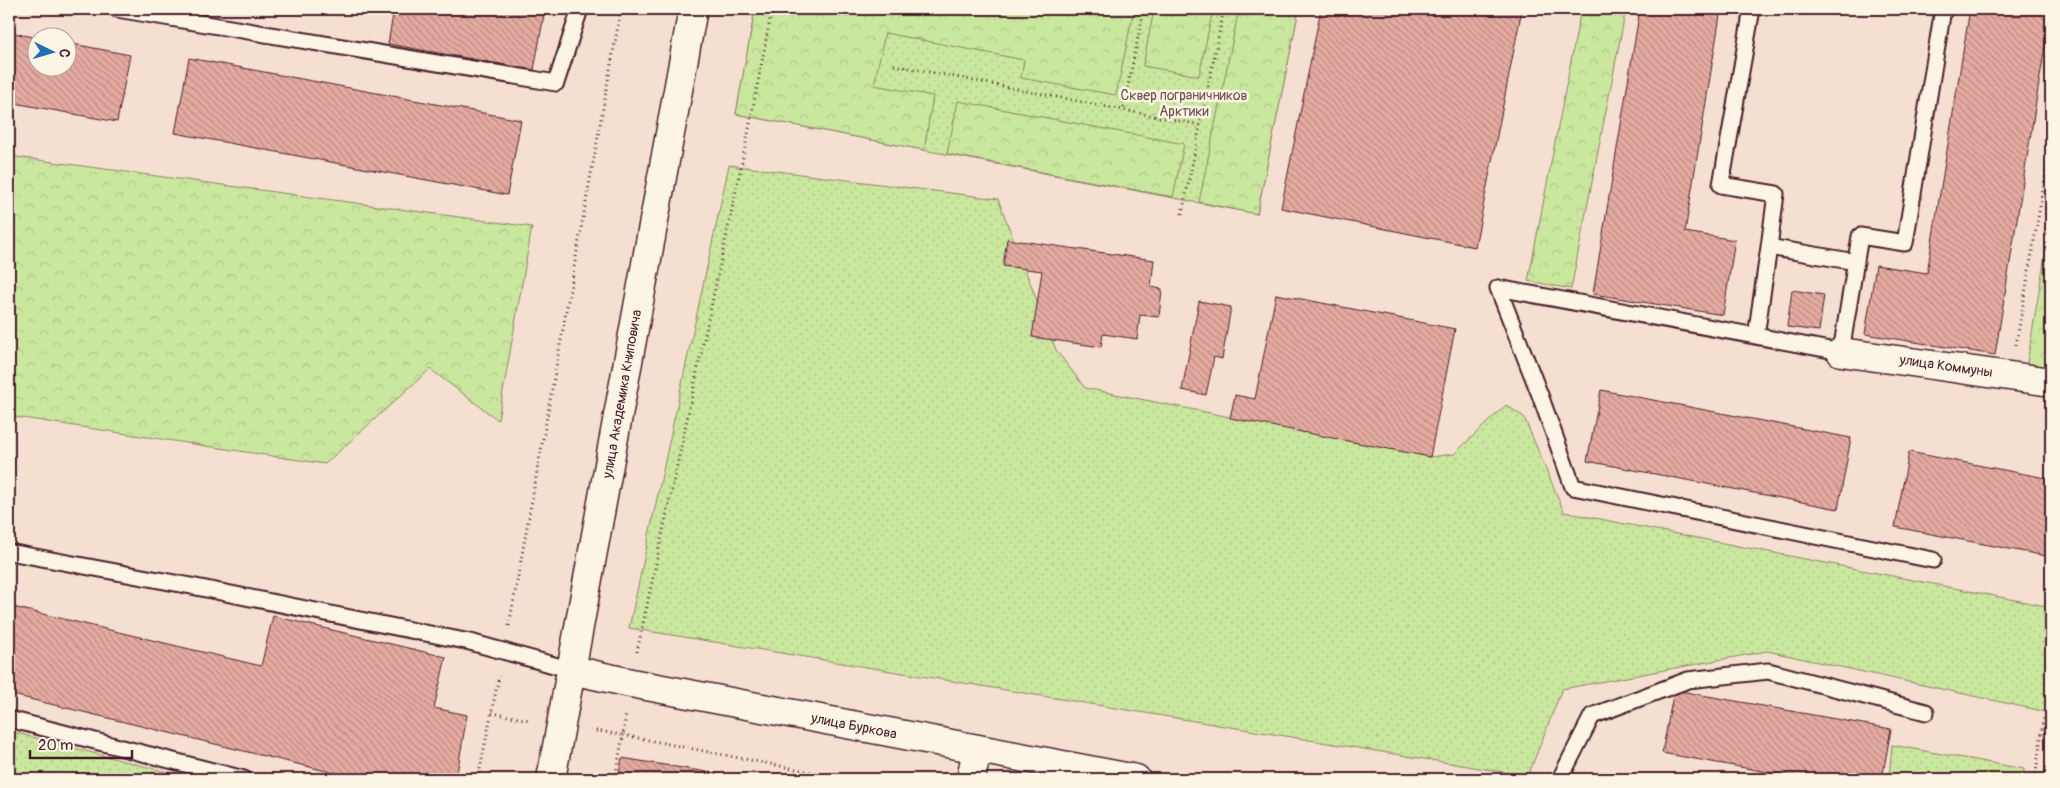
<svg xmlns="http://www.w3.org/2000/svg" width="2060" height="788" font-family="Pangolin,sans-serif">
<defs>
<pattern id="green-dots" width="8" height="8" patternUnits="userSpaceOnUse" patternTransform="scale(1.25)"><rect width="8" height="8" fill="#cae79e"/><path d="M2 2h.1M6 6h.1" fill="none" stroke="#afc688" stroke-width="1.8" stroke-linecap="round"/></pattern>
<pattern id="forest-crowns" width="20" height="18" patternUnits="userSpaceOnUse" patternTransform="scale(1.25)"><rect width="20" height="18" fill="#cae79e"/><path d="M2 6a3 3 0 1 1 6 0M12 15a3 3 0 1 1 6 0" fill="none" stroke="#afc688"/></pattern>
<pattern id="building-back-hatch" width="6" height="6" patternUnits="userSpaceOnUse" patternTransform="scale(1.25)"><rect width="6" height="6" fill="#e5aba1"/><path d="M-1 5l2 2M0 0l6 6M5-1l2 2" fill="none" stroke="#bc8b83"/></pattern>
</defs>
<rect width="100%" height="100%" fill="#f5dfd1"/>
<filter id="ink" filterUnits="userSpaceOnUse"><feTurbulence type="fractalNoise" baseFrequency=".02" numOctaves="2"/><feDisplacementMap in="SourceGraphic" scale="10" xChannelSelector="R" yChannelSelector="G"/><feConvolveMatrix kernelMatrix="1 2 1 2 8 2 1 2 1" color-interpolation-filters="sRGB"/></filter>
<g filter="url(#ink)">
<!-- green -->
<path fill="url(#green-dots)" stroke="#8a8364" d="M755 9H1299L1257 214 736 114Z
M729 165 998 199 1056 350 1085 388 1430 457 1454 454 1506 405 1524 417 1564 512 2051 607V713L1767 651 1562 689 1528 776 629 628Z
M9 731 193 779H9Z
M1892 745 2024 769 2023 779H1889Z"/>
<!-- forest -->
<path fill="url(#forest-crowns)" stroke="#8a8364" d="M755 9H1134L1116 95 1021 78 1024 60 885 33 874 85 933 96 924 150 736 114Z
M1154 9H1213L1199 76 1143 66Z
M1239 9H1299L1257 214 1199 202Z
M1581 9H1626L1571 289 1528 281Z
M958 101 1184 144 1173 197 947 154Z
M9 156 532 227 498 420 430 369 325 464 9 416Z
M2051 220V368L2027 363Z"/>
<!-- building -->
<path fill="url(#building-back-hatch)" stroke="#4a1f2b" d="M394 9H545L534 70 388 44Z
M1321 9H1522L1475 247 1281 208Z
M1640 9H1721L1685 232 1735 240 1723 315 1593 294Z
M1970 9H2051L1995 355 1865 334 1876 265 1927 273Z
M9 32 38 38V68H68V43L130 55 117 122 9 102Z
M189 58 521 120 507 195 175 133Z
M1007 239 1154 260 1151 287 1162 289 1159 317 1140 315 1137 339 1103 334 1101 347 1032 337 1042 271 1003 266Z
M1792 290 1824 295 1819 331 1787 327Z
M1276 294 1455 329 1430 457 1230 418 1235 395 1255 399Z
M1199 301 1231 307 1222 359 1214 357 1206 395 1182 390Z
M1601 390 1851 438 1838 509 1587 461Z
M1909 452 2051 479V557L1895 527Z
M9 606 261 666 273 616 446 657 434 708 467 715 456 779H359L9 694Z
M1674 690 1891 729 1882 779H1806L1662 753Z
M622 758 749 779H618Z
M2047 761 2051 762V779H2044Z"/>
<g fill="none" stroke-linecap="round" stroke-linejoin="round">
<!-- lane casing -->
<g stroke="#4a1f2b" stroke-width="19">
<path id="lane" d="M117 9 556 83 580 9
M1752 9 1721 185 1776 194 1769 247 1856 262
M1498 288 1841 352 1860 236 1905 243 1943 9
M1498 288 1540 395 1573 487 1933 560
M1756 336 1769 247
M9 552 191 586 470 642 572 670
M9 719 244 779
M1560 779 1592 716 1688 680 1768 671 1926 712"/>
</g>
<!-- street casing -->
<g stroke="#4a1f2b" stroke-width="31">
<path id="street" d="M1841 352 2051 382
M971 779 977 749"/>
</g>
<!-- secondary casing -->
<g stroke="#4a1f2b" stroke-width="31">
<path id="secondary" d="M572 670 631 683 1136 779
M551 779 693 9"/>
</g>
<!-- path -->
<path stroke="#4a1f2b" stroke-width="3" stroke-dasharray="1 4" stroke-linecap="butt" d="M1144 9 1123 110 1200 125
M894 65 1123 110
M1182 214 1224 9
M2016 345 2051 143
M509 626 621 9
M637 652 747 139 772 9
M492 713 530 720
M591 730 623 735 626 714
M478 779 499 676
M615 779 623 735 846 779
M2035 779 2044 716 2051 717"/>
<!-- lane -->
<use href="#lane" stroke="#fcf5e5" stroke-width="15"/>
<!-- street -->
<use href="#street" stroke="#fcf5e5" stroke-width="28"/>
<!-- secondary -->
<use href="#secondary" stroke="#fcf5e5" stroke-width="28"/>
</g>
</g>
<g text-anchor="middle" dominant-baseline="central" stroke-width="5" stroke-linejoin="round" paint-order="stroke">
<!-- park labels -->
<g font-size="14" fill="#6a5148" stroke="#fcf5e5">
<text x="1184" y="95">Сквер пограничников<tspan x="1184" dy="16">Арктики</tspan></text>
</g>
<!-- street labels -->
<g font-size="14" fill="#4a1f2b" stroke="#fcf5e5">
<text transform="translate(1946 366) rotate(8)">улица Коммуны</text>
<text transform="translate(622 394) rotate(-80)">улица Академика Книповича</text>
<text transform="translate(854 726) rotate(11)">улица Буркова</text>
</g>
</g>
<!-- margin -->
<rect width="2060" height="788" fill="none" stroke="#fcf5e5" stroke-width="30"/>
<rect x="15" y="15" width="2030" height="758" fill="none" stroke="#4a1f2b" stroke-width="2" filter="url(#ink)"/>
<!-- north arrow -->
<g transform="translate(52 52) rotate(95)"><circle r="24" fill="#fcf5e5" stroke="#b59f9b"/>
<path d="M0-4L9 19L0 12L-9 19Z" fill="#1f6fb2"/>
<text y="-8" font-size="14" font-weight="bold" text-anchor="middle" fill="#4a1f2b">С</text>
</g>
<!-- scale -->
<path d="M30 750v8h102v-8" fill="none" stroke="#4a1f2b" stroke-width="2.5"/>
<text x="38" y="750" font-size="15" fill="#4a1f2b" stroke="#fcf5e5" stroke-width="4" paint-order="stroke">20 m</text>
</svg>
